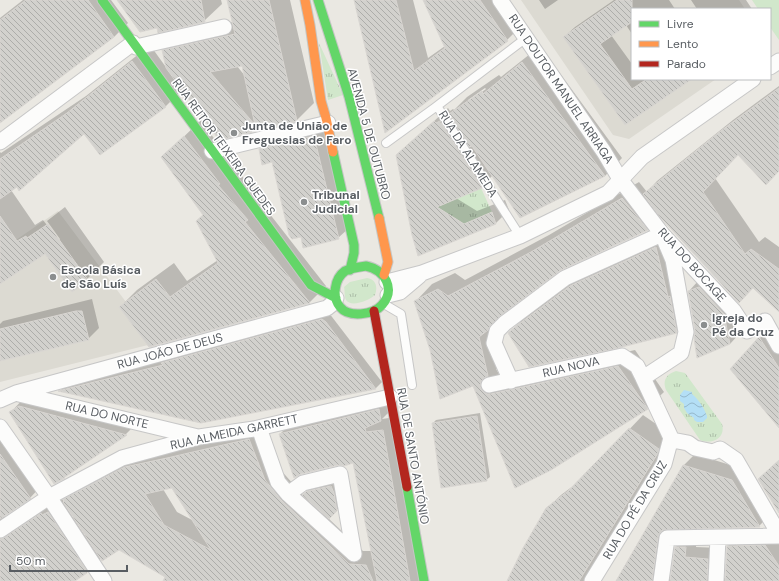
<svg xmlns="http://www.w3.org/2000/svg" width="779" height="581" font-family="'DM Sans',sans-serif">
<defs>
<pattern id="grass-tufts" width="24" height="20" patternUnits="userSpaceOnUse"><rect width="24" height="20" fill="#d1e7cb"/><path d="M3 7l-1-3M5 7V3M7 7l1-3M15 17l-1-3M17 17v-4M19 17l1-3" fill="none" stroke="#acbea8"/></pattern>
<pattern id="water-waves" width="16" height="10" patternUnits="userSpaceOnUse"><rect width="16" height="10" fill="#b4dff6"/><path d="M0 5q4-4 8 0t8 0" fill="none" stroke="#95b8cb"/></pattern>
<pattern id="building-back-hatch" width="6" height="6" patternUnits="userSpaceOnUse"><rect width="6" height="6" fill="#d2d1cd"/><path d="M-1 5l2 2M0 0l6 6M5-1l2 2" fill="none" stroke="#adadaa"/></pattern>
</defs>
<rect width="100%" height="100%" fill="#eae8e2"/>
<!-- education -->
<path fill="#dcdad2" d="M521 0H739L745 9H632V79H716L629 139 613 135Z
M58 211 126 302 119 307 148 345 0 382V251Z"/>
<!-- grass -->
<path fill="url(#grass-tufts)" d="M319 43 343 95 328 100Z
M481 188 492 212 464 224 454 218 412 235 409 219Z
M367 278C376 279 378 287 375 295 370 300 351 308 346 300 344 296 345 290 344 287L350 282Z
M676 371 685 373 722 424C726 438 712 445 700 440L666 390C662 380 667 374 676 371Z"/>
<!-- park -->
<path fill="#d1e7cb" d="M752 0H779V40L770 27V9H758Z"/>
<!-- water -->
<path fill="url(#water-waves)" d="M684 390 692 392V394C699 400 704 408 707 416V418L703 422H697L694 420V418L687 413 684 408V404L680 401V395Z"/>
<!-- shadow -->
<path fill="#0003" fill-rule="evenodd" d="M23 0H111L128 23 114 37 0 122V18Z
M118 0H221L222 4 204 21 158 27Z
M227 0H290L314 103 297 120 224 138 183 89 165 107 84 133 11 190 35 225 43 220 59 241 60 239 47 221 65 207 104 262 87 279 45 253 0 283V152L1 153 86 96 150 45 168 70 163 51 181 33 233 22ZM243 65 245 76 237 66Z
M355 0H413L428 58 445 46 424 0H503L521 26 507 40 386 131Z
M539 0H558L545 9Z
M614 0H669L675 9H632V34L626 25 611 35 632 64V79H690L625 123 564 37 575 27Z
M691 0H746L752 9H697Z
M540 46 622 158 605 176 521 217 493 175 481 187 456 198 477 211 505 200 509 210 496 223 418 255 397 156 448 108 450 111 453 109 454 110 467 97 499 75 501 77ZM485 88 486 89 468 102V100Z
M779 86V170L739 154 715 178 759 242 765 237 779 247V310L753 287 661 216 647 230 559 270 504 312 496 321 504 358 497 366 496 369 499 374 504 377 532 373 635 350 664 392 647 408 550 469 474 384 431 350 416 301 432 284 455 273 465 280 549 235 639 182 647 192 657 181 733 120Z
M201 120 235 168 264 202 262 204 326 286 309 303 120 307 137 290 174 263 187 281 218 260 197 221 204 214 163 157Z
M325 126 349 228 338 238 302 235 273 161 260 149 270 139Z
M669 234 690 318 676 332 509 333 523 319 585 272Z
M710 277 740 333 730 344 696 330 689 291 699 280Z
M92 299 99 328 88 339 0 360V324L3 321Z
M329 313 382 382 376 388 201 423 60 391 66 385 165 360 169 357Z
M773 324 779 333V426L760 338Z
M392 396 394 407 382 419 396 417 426 581H168L166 576 119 549 101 558 86 572 73 581H0V421L43 484 30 498 4 515 6 521 54 501 56 503 62 499 64 502 78 486 139 454 262 427 278 467 303 495 311 488 338 479 344 503 328 518 363 551H372L354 462 280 434 293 421ZM173 486 194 521 177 512 163 489Z
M24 398 139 421 126 434 68 474 64 478 54 483 11 412Z
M480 413 490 477 486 480 433 423 436 420Z
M643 415 672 435 671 438 584 581H508L546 509 561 495 581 480Z
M695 454 743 469 770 515 759 526 668 528 663 568 666 577 671 579 676 547 687 536H697L696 547 719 548 722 577 726 579 728 546 739 535 779 539V581H616L684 465Z"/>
<!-- building -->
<path fill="url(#building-back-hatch)" stroke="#d9d6d2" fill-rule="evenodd" d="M26 0H88L114 37 0 123V20Z
M117 0H201L205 22 158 33 157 28 140 32Z
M227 0H269L297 121 224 139 217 137 166 68 162 50 235 34ZM242 66 255 125 210 72Z
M354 0H396L414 71 445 48 423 0H480L508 41 385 133Z
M617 0H632V22L600 44 632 89 647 79H692L625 125 563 37Z
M132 61 166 107 100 155 84 134 19 191 17 187 0 199V159L67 113Z
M522 62 605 176 520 218 472 146 469 147 449 114 482 91 483 94Z
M779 88V171L766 185 738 155 703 192 745 254 751 249 779 269V312L753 288 739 303 660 217 643 194 718 133Z
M434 121 436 123 440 121 482 188 437 207 464 224 492 212 496 224 418 256 412 235 396 155Z
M184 136 220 184 218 185 248 220 245 222 310 303 149 347 119 307 156 279 170 297 218 263 196 221 203 215 161 157Z
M314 136 339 239 303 248 301 237 292 239 289 235 272 162 262 165 259 149Z
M622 198 648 230 561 270 499 317 491 325 488 330 479 337 488 376 483 379 481 382 480 387 483 391 487 394H491L618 366 648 409 551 470 515 488 473 386 440 399 430 350 414 301 438 289 448 296 531 252Z
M0 216 17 241 26 236 27 238 48 224 88 280 72 292 45 254 0 284Z
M656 247 668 297 670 296 677 333 614 349 529 367 508 333 511 330 570 286Z
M699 287 724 314 730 344 697 358 694 338 695 330 688 291Z
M76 311H82L89 340 0 361V329Z
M322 319 326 322 376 389 201 423 58 391 163 365 161 363Z
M759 337 779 368V428L730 369Z
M19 406 127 435 62 479 65 478 54 484 9 412Z
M379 409 381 421 365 428 366 432 383 430 410 581H377L353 463 344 466 338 465 301 474 294 478 279 434Z
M477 416 487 481 441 488 432 423Z
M629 428 659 449 658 453 579 581H507L523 548 546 508 568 491Z
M249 439 265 480 281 500 349 564 366 565 373 581H163L165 577 119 550 102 561 63 502 64 501 63 499 125 467 167 458ZM172 488 173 490 211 550 164 525 145 494Z
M0 454 31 499 0 519Z
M779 460V513L758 479Z
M683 465 732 480 760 527 663 530 660 533 658 537 652 581H616Z
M331 486 334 493 337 511 329 519 302 495 307 491Z
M48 512 87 571V573L75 581H0V539L5 537 41 513 42 515Z
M765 545 779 566V581H725L727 546Z
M675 547H686L685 557 708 559 707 581H670Z"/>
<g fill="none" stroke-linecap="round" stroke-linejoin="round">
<!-- lane casing -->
<g stroke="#c7c7c7" stroke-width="10">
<path id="lane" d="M386 143 437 106
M520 236 437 106 526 38
M384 304 401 314 412 385"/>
</g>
<!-- street casing -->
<g stroke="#c7c7c7" stroke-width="17">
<path id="street" d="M500 0 604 152 620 179 662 234 733 310 747 331 765 321 779 346
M136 47 224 27
M770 67 779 61
M0 142 133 43
M212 151 328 123
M387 282 422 273 520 236 608 193 642 157 753 79
M388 295 400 292 419 276
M511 381 494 343 497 331 505 323 565 278 662 234 673 260 686 332 681 353 643 378 672 440 688 443 695 448 713 452 720 449 736 460 779 534
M489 385 622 356 637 366 643 378
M19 394 198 437
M0 400 16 393 327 308 332 304 336 298
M0 427 49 497 104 581
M259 428 278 482 288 494 354 554 340 474 303 483 288 494
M0 530 49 497 122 458 199 437 254 429 390 397
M592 581 664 464 671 438 672 440
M661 581 667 538 779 536
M716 581 718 538"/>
</g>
<!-- fast casing -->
<g stroke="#c5c6c4" stroke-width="11">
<path id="fast" d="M102 0 311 285 336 298
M318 0 349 97 379 218
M333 152 354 245V253L350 270
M366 266C385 270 396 289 382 305 373 315 349 318 340 307 332 297 334 279 345 271 351 268 359 267 366 266Z
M407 487 424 581"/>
</g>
<!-- slow casing -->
<g stroke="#c5c6c4" stroke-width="11">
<path id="slow" d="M305 0 310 25 321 101 326 118 333 152
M379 218 388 262 384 275"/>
</g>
<!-- jam casing -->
<g stroke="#c5c6c4" stroke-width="11">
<path id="jam" d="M374 311 407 487"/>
</g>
<!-- lane -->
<use href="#lane" stroke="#fcfcfb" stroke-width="8"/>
<!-- street -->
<use href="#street" stroke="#fcfcfb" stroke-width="15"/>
<!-- fast -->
<use href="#fast" stroke="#63d668" stroke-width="9"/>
<!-- slow -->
<use href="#slow" stroke="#ff974d" stroke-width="9"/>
<!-- jam -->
<use href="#jam" stroke="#b3261e" stroke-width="9"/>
</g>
<!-- markers -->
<g fill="#8b8e8f" stroke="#fff" stroke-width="1.5">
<circle cx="234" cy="133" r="4"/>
<circle cx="304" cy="202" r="4"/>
<circle cx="53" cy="277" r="4"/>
<circle cx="704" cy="325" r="4"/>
</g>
<g text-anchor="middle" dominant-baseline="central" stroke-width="3" stroke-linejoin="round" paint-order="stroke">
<!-- street labels -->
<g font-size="12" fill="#585d62" stroke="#fff">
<text transform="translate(561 89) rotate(56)">RUA DOUTOR MANUEL ARRIAGA</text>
<text transform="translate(369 134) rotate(75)">AVENIDA 5 DE OUTUBRO</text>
<text transform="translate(224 147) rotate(54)">RUA REITOR TEIXEIRA GUEDES</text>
<text transform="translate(468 154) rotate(58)">RUA DA ALAMEDA</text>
<text transform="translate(692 265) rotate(48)">RUA DO BOCAGE</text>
<text transform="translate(170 351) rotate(-15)">RUA JOÃO DE DEUS</text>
<text transform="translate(571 367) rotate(-13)">RUA NOVA</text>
<text transform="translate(107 415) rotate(13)">RUA DO NORTE</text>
<text transform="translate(234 432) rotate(-12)">RUA ALMEIDA GARRETT</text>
<text transform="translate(413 456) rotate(80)">RUA DE SANTO ANTÓNIO</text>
<text transform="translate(635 510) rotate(-59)">RUA DO PÉ DA CRUZ</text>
</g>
<!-- poi labels -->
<g font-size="12" font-weight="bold" fill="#585d62" stroke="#fff" text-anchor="start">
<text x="242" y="126">Junta de União de<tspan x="242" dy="14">Freguesias de Faro</tspan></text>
<text x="312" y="195">Tribunal<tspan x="312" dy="14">Judicial</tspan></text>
<text x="61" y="270">Escola Básica<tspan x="61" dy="14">de São Luís</tspan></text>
<text x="712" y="318">Igreja do<tspan x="712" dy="14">Pé da Cruz</tspan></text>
</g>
</g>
<!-- legend -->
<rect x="631" y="8" width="140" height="72" fill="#ffffff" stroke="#bcbec0"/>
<rect x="639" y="21" width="20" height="6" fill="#63d668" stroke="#bcbec0"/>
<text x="667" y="28" font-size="12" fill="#585d62">Livre</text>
<rect x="639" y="41" width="20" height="6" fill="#ff974d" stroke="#bcbec0"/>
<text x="667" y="48" font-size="12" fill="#585d62">Lento</text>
<rect x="639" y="61" width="20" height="6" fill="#b3261e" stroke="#bcbec0"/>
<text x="667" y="68" font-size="12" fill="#585d62">Parado</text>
<!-- scale -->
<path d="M10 565v6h117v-6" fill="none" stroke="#585d62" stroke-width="2"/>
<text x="16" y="565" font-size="12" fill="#585d62" stroke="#ffffff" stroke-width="3" paint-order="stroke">50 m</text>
</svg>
